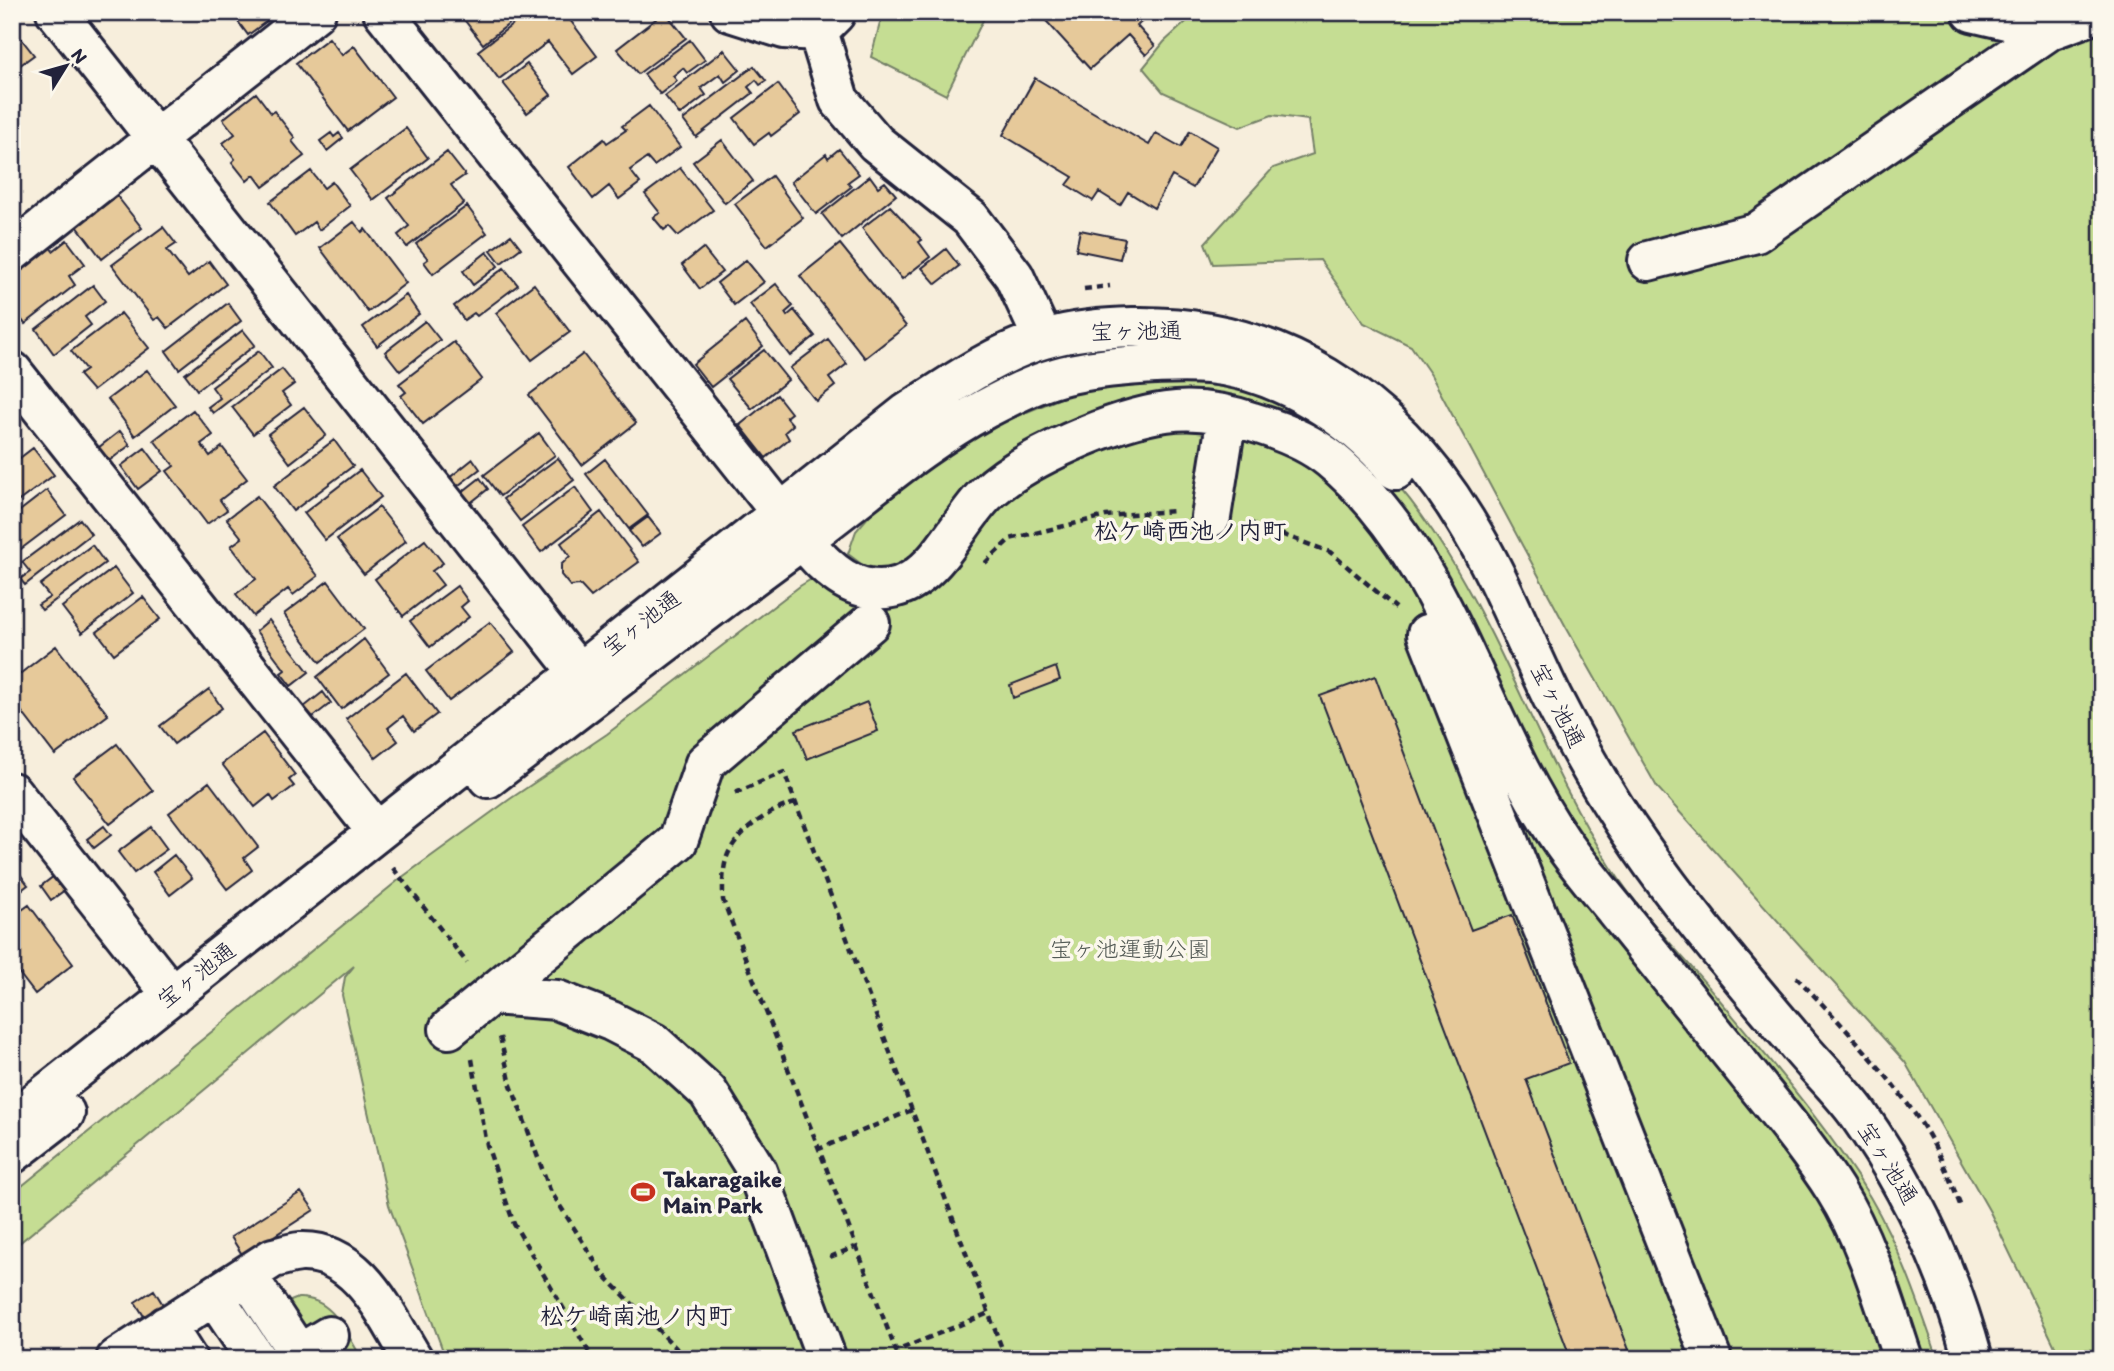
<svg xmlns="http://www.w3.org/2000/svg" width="2114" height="1371" font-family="Itim,'Klee One',sans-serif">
<rect width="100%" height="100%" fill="#f7eedc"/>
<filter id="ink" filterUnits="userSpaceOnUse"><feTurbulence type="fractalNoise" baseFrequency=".0143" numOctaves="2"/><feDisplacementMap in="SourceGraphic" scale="14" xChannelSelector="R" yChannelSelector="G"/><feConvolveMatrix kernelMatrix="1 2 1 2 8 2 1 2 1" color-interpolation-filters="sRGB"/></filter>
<g filter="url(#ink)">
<!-- green -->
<path fill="#c5dd93" stroke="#748067" stroke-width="2" d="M883 12H987L946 95 871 57Z
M1197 12H2102V1359H2061L1990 1212 1905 1062 1657 787 1566 627 1431 375 1411 346 1364 323 1320 260 1213 264 1205 243 1273 168 1313 154 1308 120 1272 115 1240 127 1163 92 1143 68 1164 42Z
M1218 379C1270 397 1323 411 1364 449 1482 560 1524 734 1611 867 1641 914 1683 956 1718 998 1771 1062 1827 1126 1870 1197 1900 1248 1919 1304 1938 1359H1920L1888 1268 1614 889 1564 814 1354 457 1285 412 1212 396 1138 401 903 567 872 572 848 554 856 531 888 494 981 431 1068 395 1157 380Z
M1192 418 1311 454 1392 540 1502 774 1826 1198 1891 1359H446L389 1205 342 995 345 977 354 966 12 1249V1194L401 878 510 799 607 734 800 586 813 578 876 605 1007 490 1080 445Z
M298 1298C333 1297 346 1333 362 1359H314L308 1338 283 1304Z"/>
<!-- building -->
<path fill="#e6c99a" stroke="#22223b" stroke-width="2" d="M231 12H279L248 35Z
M508 12 514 20 483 44 459 13Z
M529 12H564L597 56 573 74 548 42 499 79 478 51Z
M665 12 686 38 638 74 617 49Z
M1038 12H1152L1137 26 1155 46 1146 55 1128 35 1090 69Z
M12 27 34 55 12 71Z
M329 38 342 55 354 46 393 97 348 131 296 63Z
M690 40 705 60 687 73 683 68 673 76 677 81 660 94 644 74Z
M724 50 740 70 725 82 720 74 701 88 706 95 680 115 665 96Z
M527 64 551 95 527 113 503 83Z
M754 66 766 81 760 85 756 80 748 87 753 93 696 137 683 120Z
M1035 78 1149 145 1156 133 1181 147 1190 131 1217 147 1193 188 1172 176 1154 208 1128 192 1120 205 1099 192 1093 201 1067 185 1073 177 1003 135Z
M778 84 800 114 771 136 769 133 754 144 734 118Z
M256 93 271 113 274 111 295 138 292 141 304 156 263 187 254 175 247 181 232 162 235 159 223 143 235 134 223 119Z
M649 106 680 147 654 166 647 158 630 170 640 183 619 199 609 186 593 199 569 167 604 139 607 143 626 130 622 126Z
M406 128 428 158 373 200 350 170Z
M331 133 334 137 339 133 343 138 327 151 320 141Z
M722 140 753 181 725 203 693 162Z
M839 149 859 174 848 182 851 187 816 214 791 182 826 154 828 158Z
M447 152 465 175 451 185 464 203 407 247 398 235 409 226 388 198Z
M680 168 713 210 678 236 669 226 664 230 653 217 660 213 645 194Z
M311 171 324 188 332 182 350 206 319 230 314 222 295 236 270 202Z
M772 176 803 218 767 246 735 204Z
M870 176 878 187 885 182 896 195 842 239 822 214Z
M117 196 142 228 102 259 77 226Z
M467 206 487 233 433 274 424 262 428 259 416 244Z
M890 206 922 240 919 242 930 257 902 279 862 228Z
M354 222 362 232 365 229 406 283 368 312 320 248Z
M163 227 176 244 167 250 188 277 209 261 226 284 168 328 159 317 154 320 112 265Z
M1080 230 1125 239 1120 259 1076 250Z
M511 235 521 248 501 263 491 250Z
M67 240 85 264 69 276 75 285 25 324 12 308V275L50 247 53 251Z
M840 244 906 326 865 358 800 276Z
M703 248 722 272 700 289 682 265Z
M946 249 959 266 936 284 922 268Z
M487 252 498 266 473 285 463 271Z
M746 260 764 282 734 305 717 283Z
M504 268 518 285 477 316 474 313 464 320 454 306Z
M534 284 570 332 532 360 496 313Z
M776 284 793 306 785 313 787 316 794 310 815 336 790 356 750 304Z
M93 285 105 301 85 317 91 325 54 354 36 329Z
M406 295 419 314 377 346 363 327Z
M228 303 241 321 179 369 166 351Z
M121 313 149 348 93 391 79 375 86 370 71 351Z
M425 321 440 340 400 371 385 352Z
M745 322 763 346 711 387 693 364Z
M243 330 255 345 197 390 185 374Z
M828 339 847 364 829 378 835 386 816 401 790 368Z
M454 342 482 379 423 424 401 396 406 392 399 384Z
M764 350 788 380 752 409 727 379Z
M259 351 272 368 213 413 208 407 220 398 212 387Z
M583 354 636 423 582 465 529 395Z
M282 369 294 384 282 393 291 405 253 434 232 407Z
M147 370 175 405 135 436 108 399Z
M777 395 791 413 786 417 793 425 785 432 789 439 766 458 740 425Z
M304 407 326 435 290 463 268 434Z
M193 410 213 435 201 444 210 456 222 447 247 479 220 500 227 510 207 524 167 471 174 466 154 440Z
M120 431 130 445 109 461 98 448Z
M539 433 555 455 500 496 484 475Z
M334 440 353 466 293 511 274 486Z
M33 448 54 475 12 506V464Z
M145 448 162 471 138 489 121 466Z
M558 458 574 480 520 521 503 499Z
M473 459 480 469 455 488 448 479Z
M605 459 648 515 629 529 586 474Z
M360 470 381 497 325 540 304 513Z
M480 478 488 489 469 504 461 493Z
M575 487 593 512 541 552 522 527Z
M47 490 66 515 21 549 12 541V517Z
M257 496 318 576 293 595 288 589 253 616 236 594 256 579 231 546 242 538 227 519Z
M379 507 406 541 364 574 337 539Z
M601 512 639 562 591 597 580 585 570 586 561 575V565L570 556 561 543Z
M648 517 661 533 642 547 629 531Z
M80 519 91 534 25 585 20 579 30 572 22 562Z
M425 540 443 563 432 571 443 585 403 616 375 579Z
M92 545 105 563 42 610 38 605 50 597 40 585Z
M114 568 133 593 82 633 62 607Z
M328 581 364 629 320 662 284 614Z
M457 586 468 601 461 607 469 617 430 647 410 621Z
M143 597 160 619 114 654 97 632Z
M269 620 309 672 291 686 281 673 285 670 256 631Z
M490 622 514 652 449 701 426 671Z
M364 639 389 673 341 709 317 677Z
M56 646 108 715 55 755 12 699V680Z
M1056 667 1060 680 1013 698 1010 685Z
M406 673 437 714 414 731 403 716 388 728 398 741 376 758 346 719Z
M1375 676 1471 930 1512 915 1569 1063 1526 1079 1629 1350 1606 1359H1571L1320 696Z
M209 689 222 708 174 744 160 726Z
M323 692 331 703 313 717 304 707Z
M867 702 878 731 807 759 796 730Z
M263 733 295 775 289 780 294 786 274 801 270 795 255 807 222 764Z
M117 744 153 791 110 824 73 777Z
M209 782 258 847 244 858 252 870 227 889 169 813Z
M104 826 111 835 94 848 87 839Z
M151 827 167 849 134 873 118 852Z
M174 855 192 878 170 895 153 872Z
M12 863 28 885 12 897Z
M58 873 69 887 51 900 41 886Z
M29 905 73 964 35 994 12 964V917Z
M301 1192 314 1210 243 1256 231 1237Z
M154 1290 165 1308 147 1321 135 1302Z"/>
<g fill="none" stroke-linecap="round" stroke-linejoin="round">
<!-- minor casing -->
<g stroke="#22223b" stroke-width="44">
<path id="minor" d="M56 12 579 673
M383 12 781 513C803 539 829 579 863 587 927 603 951 529 986 494 1023 458 1115 419 1166 412 1194 408 1225 413 1252 422 1279 430 1308 441 1330 459 1449 557 1477 719 1562 842 1580 868 1601 892 1621 917 1663 969 1704 1020 1746 1072 1777 1111 1809 1149 1835 1190 1867 1241 1884 1302 1903 1359
M730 12 784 29 818 31 835 14
M1972 12 2050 30
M818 31 839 100 876 143 970 218 1014 276 1043 339
M12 252 316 12
M1648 261 1756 233 2050 30 2099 12
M12 371 377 832
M1211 517 1227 416
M1427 634 1712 1359
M488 778C592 699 695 618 801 541 862 497 918 445 985 409 1008 397 1033 384 1058 377 1094 367 1170 361 1208 364 1279 370 1352 417 1396 470
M12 792 172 995
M491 995 557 1000 611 1021 654 1043 708 1092 757 1171 826 1357
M449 1029 678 841 705 763 870 623
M12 1121 907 413C949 386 995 353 1044 339 1073 330 1104 328 1133 327 1277 324 1392 399 1465 520 1500 576 1523 638 1552 697 1578 748 1607 799 1640 846 1688 916 1744 980 1799 1046 1818 1069 1841 1090 1858 1114 1911 1189 1949 1270 1973 1359
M12 1154 65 1113
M247 1275 302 1359
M214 1296 256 1359
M166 1326 187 1359
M299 1354 329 1336
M116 1359 273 1258C282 1256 291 1253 300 1252 359 1249 387 1317 413 1359"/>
</g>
<!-- path -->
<path stroke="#22223b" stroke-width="4.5" stroke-dasharray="7 5" stroke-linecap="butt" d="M1084 289 1110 286
M1248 522 1330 552 1396 608
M985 563 1010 539 1106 516 1174 511
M735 793 784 772 1006 1359
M796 803C773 808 742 828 730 850 722 864 723 884 723 900L819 1149
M393 868 467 963
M1796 977C1839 1021 1884 1069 1919 1120 1937 1146 1949 1177 1961 1207
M500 1037 511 1085 550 1190 603 1274 676 1348 681 1359
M472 1059 487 1145 514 1224 593 1359
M912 1110 819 1149 896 1351 989 1313
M830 1257 855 1247"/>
<!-- minor -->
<use href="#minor" stroke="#fbf7ec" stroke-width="38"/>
</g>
</g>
<!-- icons -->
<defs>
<g id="stadium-bare" transform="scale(1.89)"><path d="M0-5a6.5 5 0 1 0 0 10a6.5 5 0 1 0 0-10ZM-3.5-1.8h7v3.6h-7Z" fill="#c8321e" stroke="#fbf7ec" stroke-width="2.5" paint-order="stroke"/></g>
</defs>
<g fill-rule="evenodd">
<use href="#stadium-bare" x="643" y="1192"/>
</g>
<g text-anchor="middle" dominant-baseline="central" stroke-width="7" stroke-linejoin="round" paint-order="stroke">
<!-- street labels -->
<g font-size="23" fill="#22223b" stroke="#fbf7ec">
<text transform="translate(1136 331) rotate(-1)">宝ヶ池通</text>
<text transform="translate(641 623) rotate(-38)">宝ヶ池通</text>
<text transform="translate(1558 705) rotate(63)">宝ヶ池通</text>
<text transform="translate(196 975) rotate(-38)">宝ヶ池通</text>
<text transform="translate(1888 1163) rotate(58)">宝ヶ池通</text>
</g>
<!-- park labels -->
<g font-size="23" fill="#535a55" stroke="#fbf7ec">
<text x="1130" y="949">宝ヶ池運動公園</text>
</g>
<!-- poi labels -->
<g font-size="23" font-weight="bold" fill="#22223b" stroke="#fbf7ec" text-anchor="start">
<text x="663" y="1179">Takaragaike<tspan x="663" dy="26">Main Park</tspan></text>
</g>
<!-- neighbourhood labels -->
<g font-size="24" font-weight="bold" fill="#22223b" stroke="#fbf7ec">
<text x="1190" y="530">松ケ崎西池ノ内町</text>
<text x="636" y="1315">松ケ崎南池ノ内町</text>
</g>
</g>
<!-- margin -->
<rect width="2114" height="1371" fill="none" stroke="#fbf7ec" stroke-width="42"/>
<rect x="21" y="21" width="2072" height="1329" fill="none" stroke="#22223b" stroke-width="2.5" filter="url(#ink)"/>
<!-- north arrow -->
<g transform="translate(66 66) rotate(53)" stroke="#fbf7ec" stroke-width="5" paint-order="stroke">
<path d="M0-5L12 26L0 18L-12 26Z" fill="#22223b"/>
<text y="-10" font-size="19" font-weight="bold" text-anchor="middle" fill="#22223b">N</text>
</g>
</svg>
